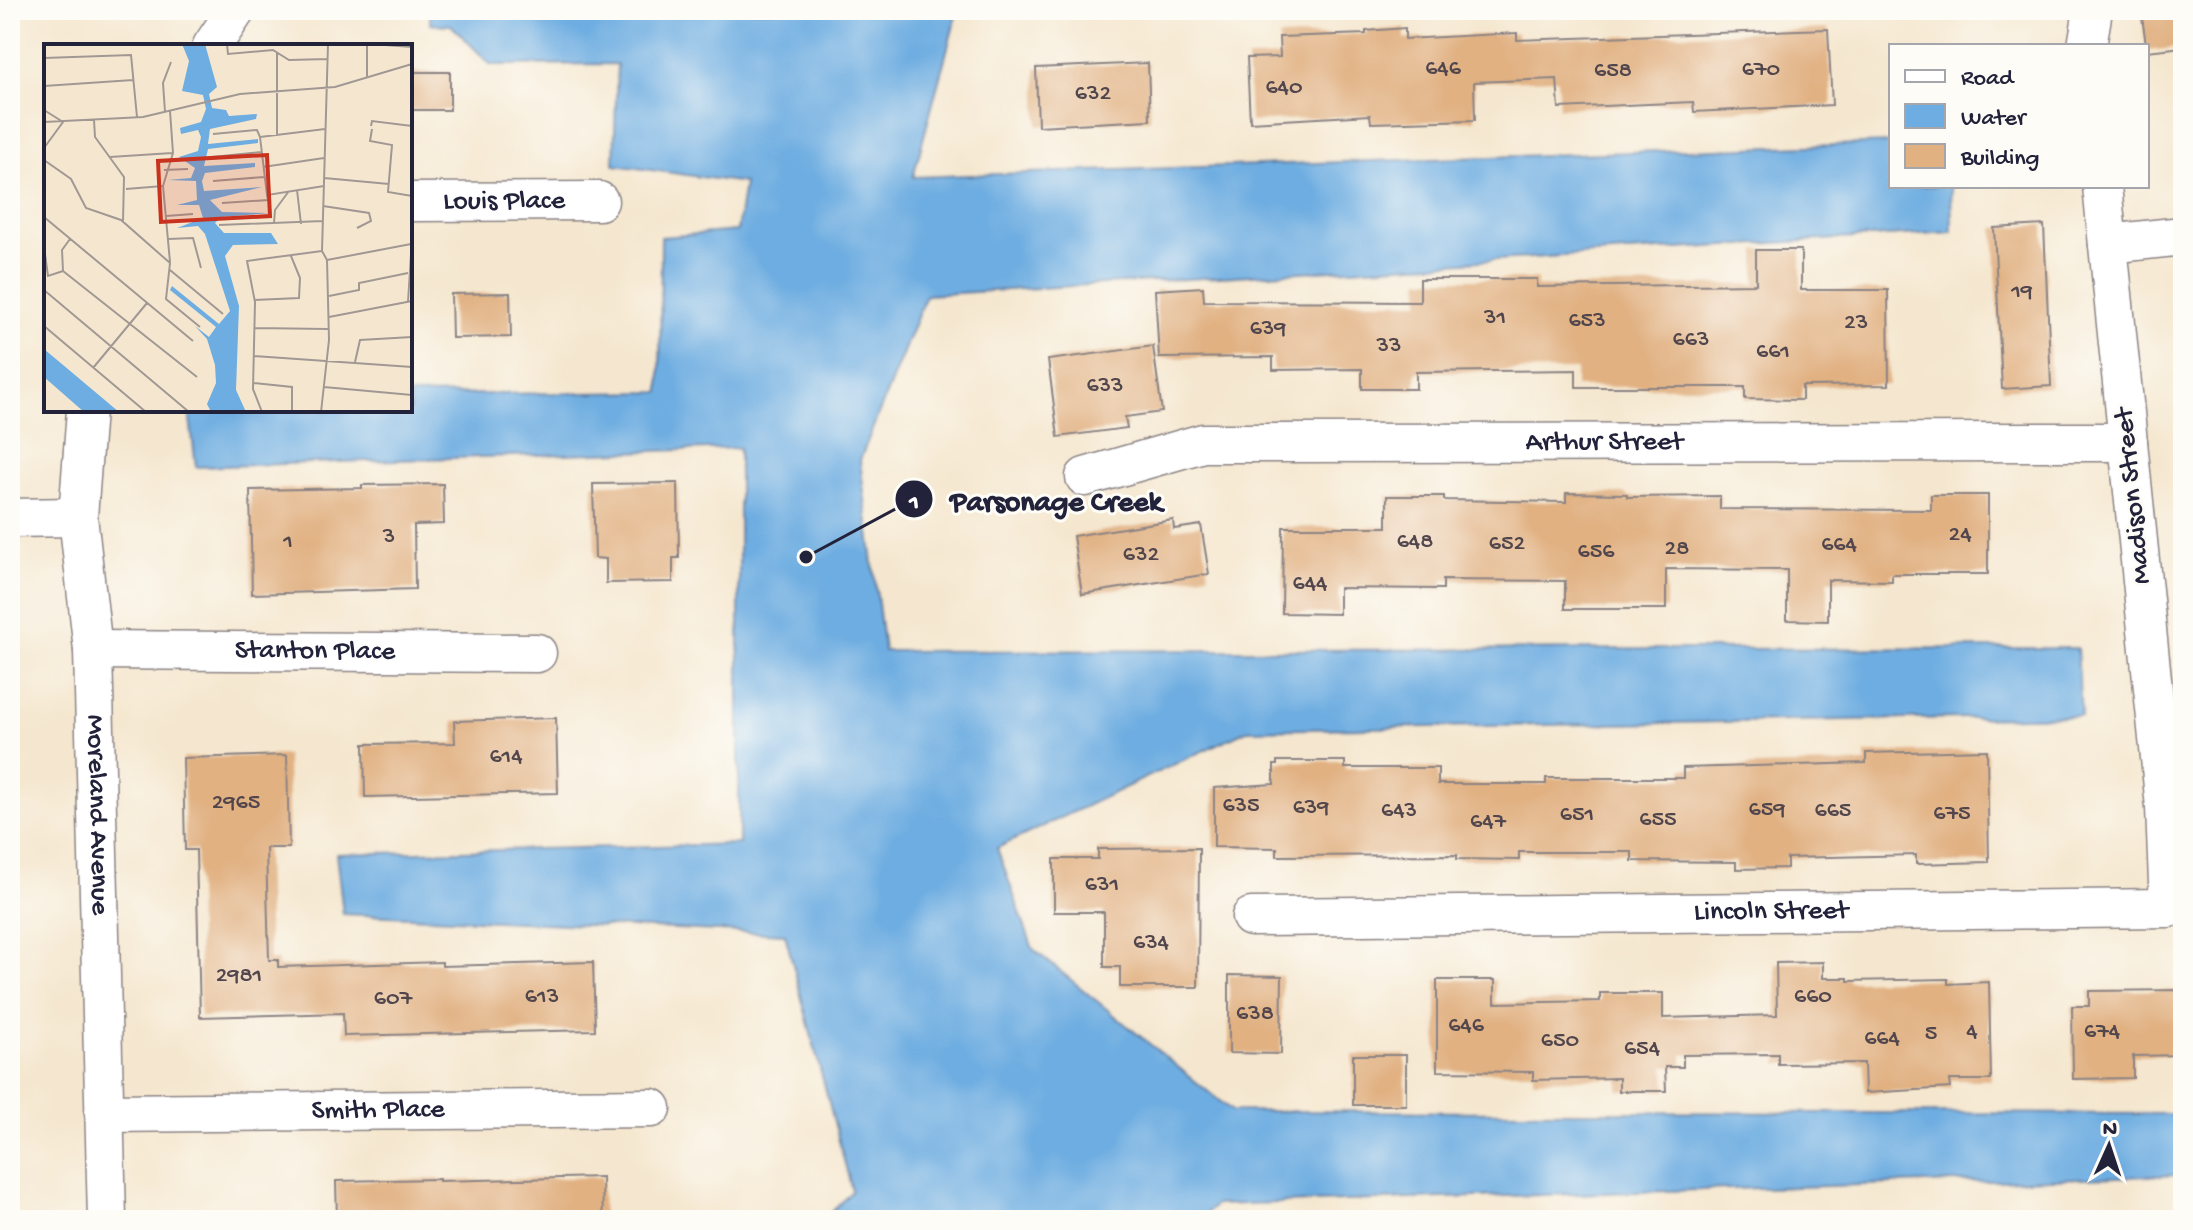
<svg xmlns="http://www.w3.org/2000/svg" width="2193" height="1230" font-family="'Gochi Hand',sans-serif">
<rect width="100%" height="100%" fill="#fdfcf7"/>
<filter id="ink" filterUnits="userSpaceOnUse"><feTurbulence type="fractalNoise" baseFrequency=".0125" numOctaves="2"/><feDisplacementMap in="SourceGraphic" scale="16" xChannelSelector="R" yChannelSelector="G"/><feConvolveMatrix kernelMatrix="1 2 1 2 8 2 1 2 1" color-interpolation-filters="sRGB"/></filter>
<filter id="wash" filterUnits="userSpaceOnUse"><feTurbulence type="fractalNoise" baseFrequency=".006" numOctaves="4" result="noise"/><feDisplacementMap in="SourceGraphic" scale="32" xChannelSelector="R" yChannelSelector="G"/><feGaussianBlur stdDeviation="1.8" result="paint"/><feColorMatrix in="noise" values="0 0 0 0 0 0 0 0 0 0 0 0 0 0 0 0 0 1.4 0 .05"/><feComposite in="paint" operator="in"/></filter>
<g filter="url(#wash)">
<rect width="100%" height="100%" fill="#f5e7cf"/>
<!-- water -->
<path fill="#6eade1" stroke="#48688e" stroke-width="2" d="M430 10H958L913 177 1891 143V186H1951L1952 232 926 295 860 460 884 651 2077 648 2081 716 1247 730 997 848 1033 949 1232 1111 2183 1114V1175L1216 1205 1198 1220H824L852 1191 785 934 343 914 336 854 739 844V448L196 467 189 410H410V395L660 392 661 237 737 231 744 183 614 165 617 64 491 65 451 25 430 24Z"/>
<g id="blocks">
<!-- building -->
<path fill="#e1b182" d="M2141 10H2183V47L2147 51Z
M1405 28V39L1517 33V40L1828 29 1832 105 1694 112 1693 102 1559 108 1557 79 1474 82 1475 120 1371 123 1370 115 1250 122 1247 58 1280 57 1279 37 1366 34V31Z
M1148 63 1150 120 1038 126 1036 68Z
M410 72H450V110H410Z
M2044 225 2051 386 2002 389 1994 228Z
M1756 250H1801V290H1888L1889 385 1802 386V400L1745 399V387H1576V370L1416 372V389H1362V369L1273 370V357L1159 358 1155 290 1203 287 1204 301 1420 302V279H1537V287L1756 284Z
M510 293 511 337 452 338 451 294Z
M1153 346 1162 412 1125 417 1127 428 1058 437 1048 360Z
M678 483 679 558H673V582L606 583V559L595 558 593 484Z
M443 484 444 524 414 525 415 589 252 594 250 490 362 488V485Z
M1566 493 1627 494V497L1720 496V509L1931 510V495H1988V574H1892V581L1828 580V621L1787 620V570L1666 569V609H1565V581L1443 580V589L1339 588V614L1282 613 1283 527H1387V496H1444V500L1566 502Z
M1173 520 1174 529 1201 525 1209 574 1082 594 1073 536Z
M556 718 558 793 365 797 364 744 455 743 454 721Z
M1987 750 1989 862 1916 864V855L1787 858V868L1736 869V862L1632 861V852H1519V860L1457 859V855L1277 856V848L1214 847V788L1274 784V765H1277V761H1345V768H1438V784H1546V778H1683V768L1866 763V753Z
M287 755 289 848H266L269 960H278V967L442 962V966L593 962 595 1030 344 1036 343 1013 200 1017 196 850H185L183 758Z
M1199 848 1198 987H1120V967H1104V912H1054V859H1098V849Z
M1823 962V978H1848V981L1948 979V984L1989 982 1991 1080H1950L1951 1088 1865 1093 1864 1063 1778 1064V1054L1683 1055V1067H1665L1666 1091H1619V1078L1533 1080V1072L1437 1071V980H1495V1003L1600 1001V993H1663V1018L1777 1015 1776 963Z
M1229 975 1282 976 1281 1054 1229 1053Z
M2183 990V1055L2133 1056V1078L2073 1079 2072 1006H2089V991Z
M1353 1055H1406V1105H1353Z
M602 1177 603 1220H337L336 1181 439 1179V1181Z"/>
</g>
</g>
<g filter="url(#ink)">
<use href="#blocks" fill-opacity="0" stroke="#8c8485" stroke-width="2"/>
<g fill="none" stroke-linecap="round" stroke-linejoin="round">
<!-- minor casing -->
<g stroke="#8c8485" stroke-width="41">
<g id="minor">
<path d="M212 46 236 10"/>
<path d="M2087 46 2093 10"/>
<path id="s1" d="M410 202 599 201"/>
<path d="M2108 244 2183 236"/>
<path id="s2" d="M86 410 78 517 93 650 107 1220"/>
<path id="s3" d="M1085 477 1203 443 2128 442"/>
<path d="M10 518 78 517"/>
<path id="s4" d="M93 650 537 653"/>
<path id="s5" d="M1251 917 2169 908 2165 807 2102 186"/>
<path id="s6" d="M104 1113 652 1108"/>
</g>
</g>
<!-- minor -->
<use href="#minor" stroke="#fff" stroke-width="38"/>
</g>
</g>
<g text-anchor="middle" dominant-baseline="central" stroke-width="6" stroke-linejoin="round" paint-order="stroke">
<!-- number labels -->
<g font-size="24" fill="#52464d">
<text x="1443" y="69">646</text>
<text x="1761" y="70">670</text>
<text x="1613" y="71">658</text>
<text x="1284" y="88">640</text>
<text x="1093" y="94">632</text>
<text x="2022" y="292">19</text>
<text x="1495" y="318">31</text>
<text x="1587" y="321">653</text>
<text x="1856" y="323">23</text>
<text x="1268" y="329">639</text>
<text x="1691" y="340">663</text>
<text x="1389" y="346">33</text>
<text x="1773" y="352">661</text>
<text x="1105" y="386">633</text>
<text x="1960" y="535">24</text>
<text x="389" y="537">3</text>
<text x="288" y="542">1</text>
<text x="1415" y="542">648</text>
<text x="1507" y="544">652</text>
<text x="1839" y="545">664</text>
<text x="1677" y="549">28</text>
<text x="1596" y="552">656</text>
<text x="1141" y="555">632</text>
<text x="1310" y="584">644</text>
<text x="506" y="757">614</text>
<text x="236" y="803">2965</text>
<text x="1241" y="806">635</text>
<text x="1311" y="808">639</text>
<text x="1767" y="810">659</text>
<text x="1399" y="811">643</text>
<text x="1833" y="811">665</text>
<text x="1952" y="814">675</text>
<text x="1577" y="815">651</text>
<text x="1658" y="820">655</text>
<text x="1488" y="822">647</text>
<text x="1102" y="885">631</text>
<text x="1151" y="943">634</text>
<text x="239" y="976">2981</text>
<text x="542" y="997">613</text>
<text x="1813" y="997">660</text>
<text x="393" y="999">607</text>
<text x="1255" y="1014">638</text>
<text x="1466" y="1026">646</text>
<text x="1972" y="1032">4</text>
<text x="2102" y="1032">674</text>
<text x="1931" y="1034">5</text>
<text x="1882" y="1039">664</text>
<text x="1560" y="1041">650</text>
<text x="1642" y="1049">654</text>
</g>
<!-- street labels -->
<g font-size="28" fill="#22223b" stroke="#fdfcf7">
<text stroke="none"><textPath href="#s1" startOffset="94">Louis Place</textPath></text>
<text stroke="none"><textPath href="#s3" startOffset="524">Arthur Street</textPath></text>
<text transform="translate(2134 496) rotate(-96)">Madison Street</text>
<text stroke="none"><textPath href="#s4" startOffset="222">Stanton Place</textPath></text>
<text stroke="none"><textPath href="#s2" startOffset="406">Moreland Avenue</textPath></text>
<text stroke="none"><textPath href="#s5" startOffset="520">Lincoln Street</textPath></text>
<text stroke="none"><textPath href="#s6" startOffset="274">Smith Place</textPath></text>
</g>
</g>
<!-- overview -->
<g transform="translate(44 44)">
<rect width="368" height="368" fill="#f5e7cf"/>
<path d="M138 0H161L173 43 165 50 168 64 182 66 185 72 213 70 212 75 166 85 164 100 214 95V99L164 105 160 122 211 119V123L161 129 158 137 160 147 218 143 166 156 178 168 226 169 177 173 171 179 180 189H227L234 200 189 201 181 212 195 262 192 346 202 368H167L163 360 172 339 171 321 163 295 151 282 165 293 172 283 126 246 128 242 175 280 186 267 161 190 154 182 133 184 159 174 155 161H133L153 156 152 137 124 136 147 134 151 124 135 113 154 107 157 93 154 86 137 90 136 84 157 78 162 65 159 51 138 47 145 17ZM0 305 56 352 75 368H40L0 333Z" fill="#6eade1"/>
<path fill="none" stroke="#a19894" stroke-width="2" d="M183 0 184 10 229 6 245 16 284 15M327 0 368 3M233 8V91M0 14 87 11 93 73M323 34V0M0 42 89 36M0 66 19 78 0 104M121 68 119 39 127 18M50 76 51 93 80 133 79 178M0 78 99 73 196 50 291 43 368 20M327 82 328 77 368 82M328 85 326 97 348 101 344 148 368 152M169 90 213 86 216 93M216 93 281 85M216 93 223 151M66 113 128 109M168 113 217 108M0 116 27 135 42 164 77 176 126 219 122 255 156 283M219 123 280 114M120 126 144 125M280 134 345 140M169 137 220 133M82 145 119 142M253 146 257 180M178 159 224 156 223 151 280 142M279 162 325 169 327 177 313 184M122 172 149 170M0 173 149 297M230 179 231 166 245 147M175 181 279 177M124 195 149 194 157 224M1 210 4 232 19 227M283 216 367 200M126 218 119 142 129 109 126 67M126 226 179 270M19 227 153 333M19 227 18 206 26 195M0 246 145 368M285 252 315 246V239L364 229M210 256 255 254 256 234 247 212M364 258 368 194M285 273 368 257M0 282 102 368M211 284 284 285M210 312 368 323M311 318 316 296 368 293M49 324 103 259M209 339 248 343V368M280 343 368 351M218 368 209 345 211 258 203 217 278 207M277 368 285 296 283 216 278 207 284 0"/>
<path fill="#c8321e" fill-opacity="0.15" stroke="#c8321e" stroke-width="4" d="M223 111 226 172 117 178 114 117Z"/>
<rect width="368" height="368" fill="none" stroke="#22223b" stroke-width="4"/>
</g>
<!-- callouts -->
<path fill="none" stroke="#22223b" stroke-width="3" d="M806 557L914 499"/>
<g fill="#22223b" stroke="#fdfcf7" stroke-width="3">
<circle cx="806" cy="557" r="8"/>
<circle cx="914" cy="499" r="20"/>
</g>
<g font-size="24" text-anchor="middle" font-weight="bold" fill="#fff">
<text x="914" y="508">1</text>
</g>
<g font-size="30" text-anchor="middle" font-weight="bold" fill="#22223b" stroke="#fdfcf7" stroke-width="6" stroke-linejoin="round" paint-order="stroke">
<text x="1056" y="510">Parsonage Creek</text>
</g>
<!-- margin -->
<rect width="2193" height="1230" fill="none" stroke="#fdfcf7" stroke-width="40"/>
<!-- legend -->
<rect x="1889" y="44" width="260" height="144" fill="#fdfcf7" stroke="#a5a5ac" stroke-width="2"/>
<rect x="1905" y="70" width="40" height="12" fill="#ffffff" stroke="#a5a5ac" stroke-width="2"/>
<text x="1961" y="84" font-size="24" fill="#22223b">Road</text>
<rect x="1905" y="104" width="40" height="24" fill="#6eade1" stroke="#a5a5ac" stroke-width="2"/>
<text x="1961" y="124" font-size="24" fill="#22223b">Water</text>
<rect x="1905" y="144" width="40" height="24" fill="#e1b182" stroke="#a5a5ac" stroke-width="2"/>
<text x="1961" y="164" font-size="24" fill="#22223b">Building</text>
<!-- north arrow -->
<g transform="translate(2109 1146) rotate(3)" stroke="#fdfcf7" stroke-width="6" paint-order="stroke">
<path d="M0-6L14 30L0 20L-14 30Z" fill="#22223b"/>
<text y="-12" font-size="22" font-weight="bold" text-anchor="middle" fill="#22223b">N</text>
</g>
</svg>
